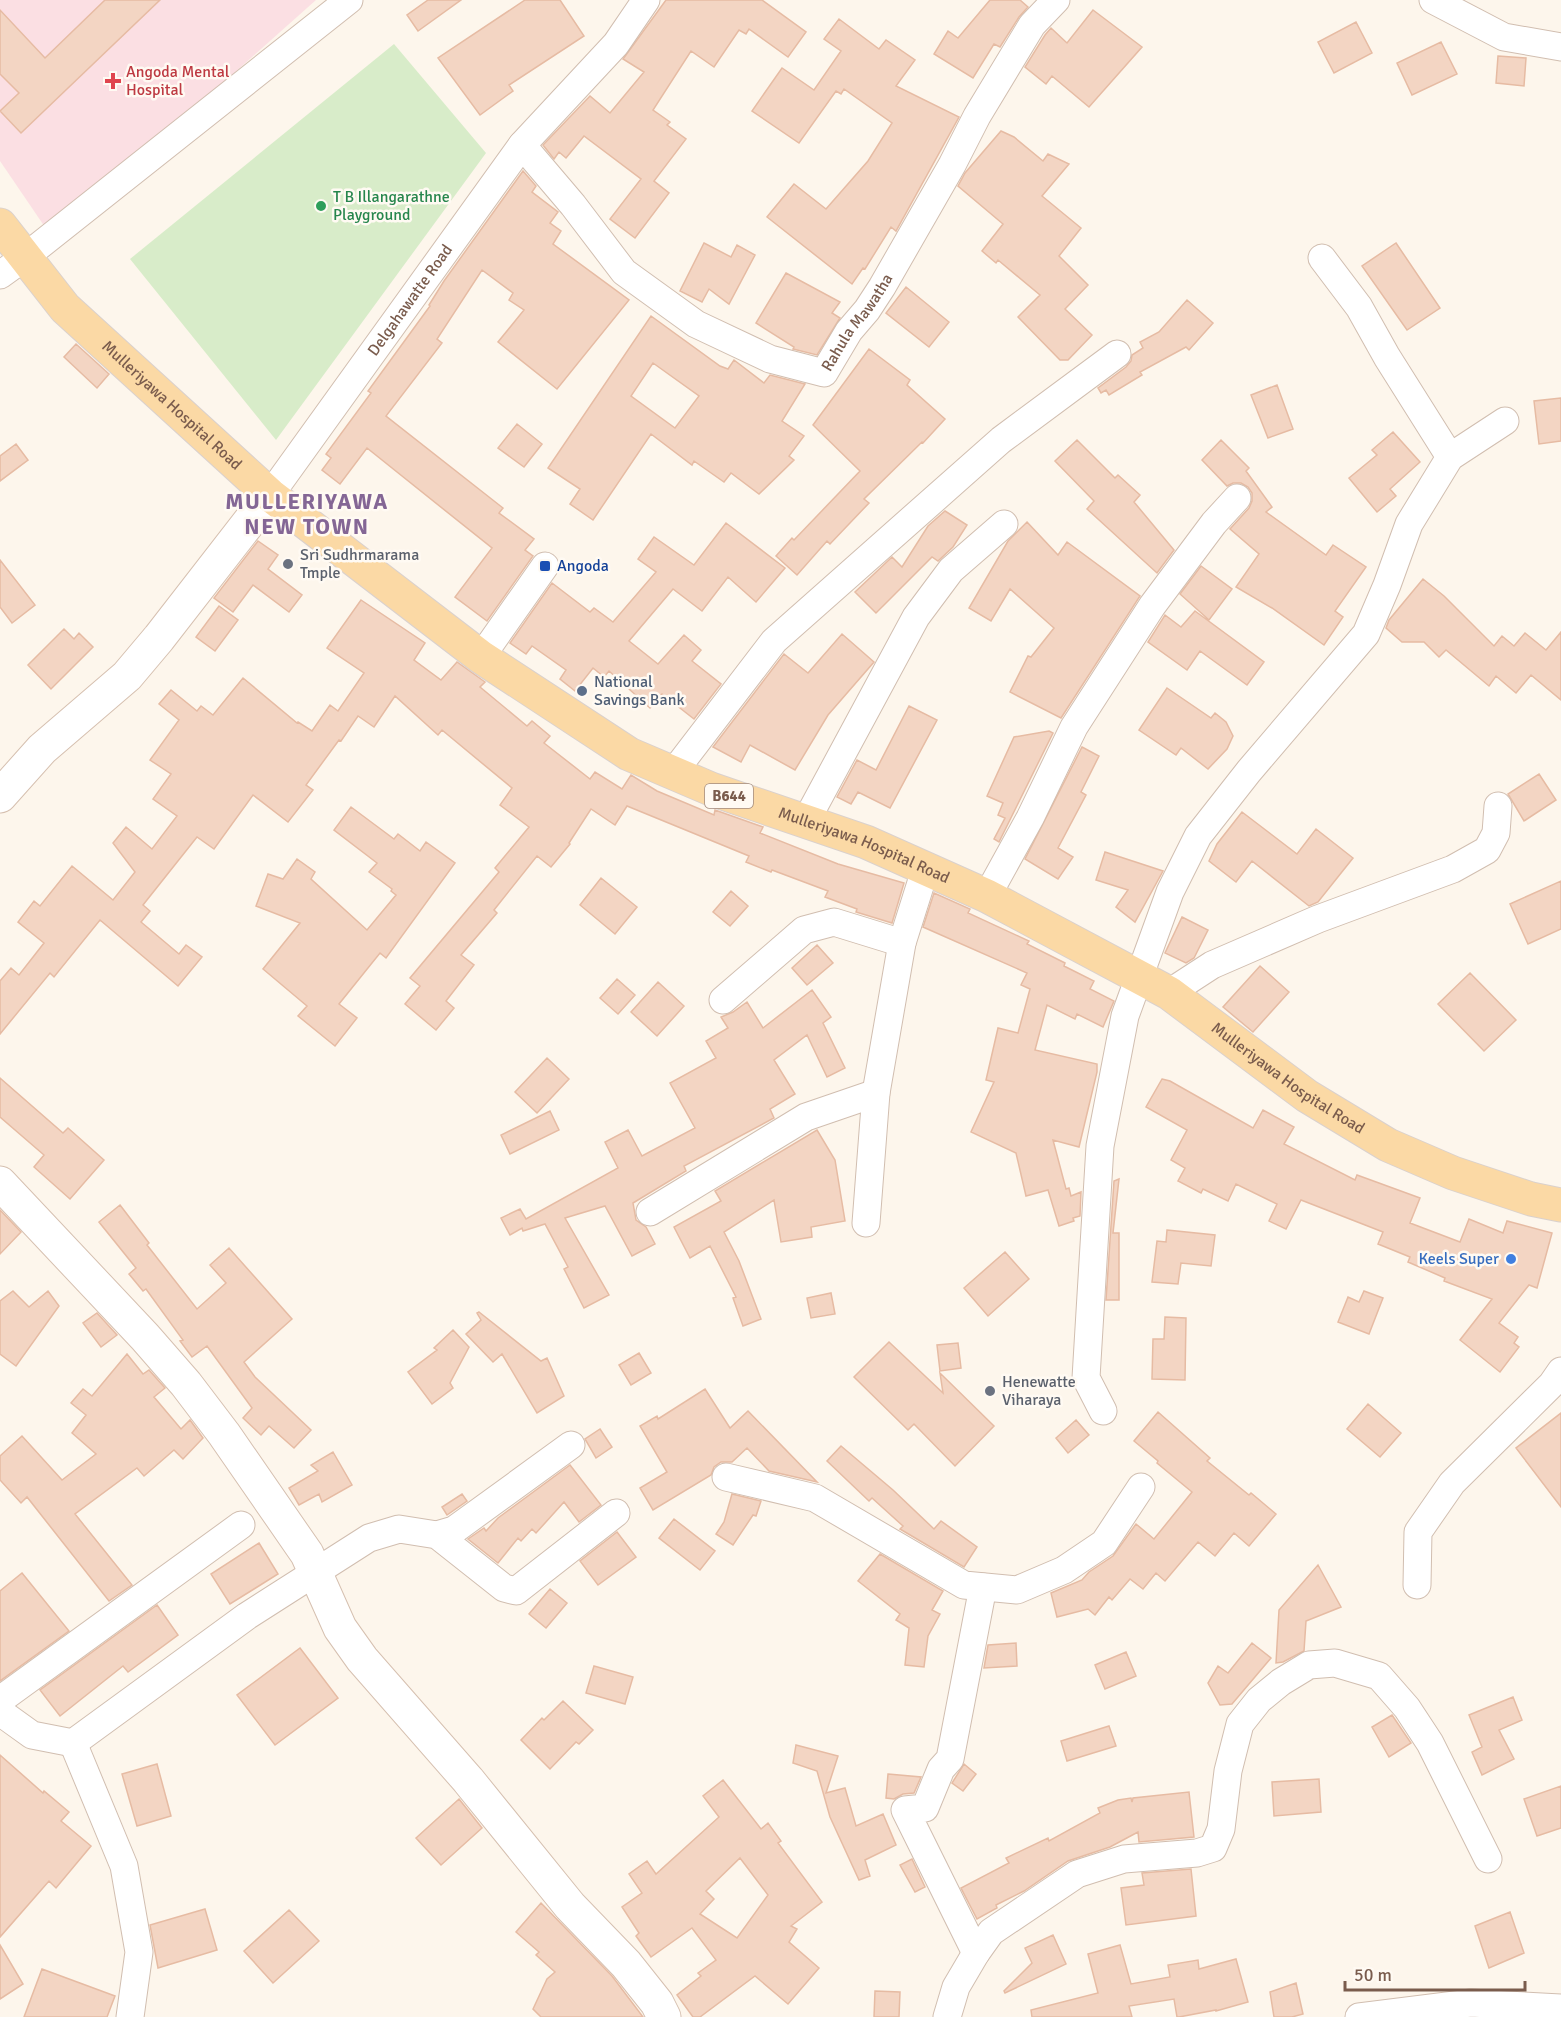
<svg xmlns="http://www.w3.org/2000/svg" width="1561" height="2017" font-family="Signika,sans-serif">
<rect width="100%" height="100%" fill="#fdf6ec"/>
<!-- medical -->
<path fill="#fbdfe3" d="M0 0H316L51 236 0 161Z"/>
<!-- pitch -->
<path fill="#d8ecc9" d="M394 44 486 153 276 440 130 259Z"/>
<!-- building -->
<path fill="#f3d5c3" stroke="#e6bba3" stroke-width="1.5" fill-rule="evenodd" d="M105 0H160L21 133 0 111 19 93 0 74V10L45 58Z
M428 0H461L418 31 407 15Z
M525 0H560L584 36 509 85 513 91 480 115 438 58Z
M666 0H762L806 32 788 57 749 29 746 34 739 30 714 67 691 51 653 110 670 122 667 125 686 139 654 181 669 193 635 238 610 219 641 179 584 136 566 158 559 152 554 159 543 145 590 96 610 113 644 72 623 59Z
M990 0H1020L1028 7 1019 17 1000 47 994 44 973 78 934 54 948 31 958 38Z
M1093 10 1142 47 1089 107 1052 76 1046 84 1025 67 1045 35 1051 28 1067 43Z
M839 19 879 49 886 40 915 60 896 86 959 117 896 231 891 227 865 269 863 268 852 284 767 217 794 184 826 209 868 161 892 123 844 89 841 94 836 91 799 143 752 111 782 68 814 90 841 51 824 39Z
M1356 22 1372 53 1334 73 1318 42Z
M1441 42 1457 74 1412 95 1397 63Z
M1498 56 1526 58 1524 86 1496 83Z
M1001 131 1014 137 1043 161 1048 154 1069 164 1042 196 1081 228 1059 256 1088 285 1065 309 1092 335 1068 360H1060L1018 317 1040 295 998 260 996 263 982 251 1003 224 958 186 965 173Z
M523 171 536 186 532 192 558 212 550 223 561 231 553 244 629 300 557 389 498 342 524 310 509 300 513 293 482 270 437 339 442 343 386 416 503 508 499 513 534 539 525 550 533 556 487 621 455 597 492 548 367 448 340 484 322 470 331 458 326 454 371 393 368 391 430 306 429 305 444 281Z
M704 243 731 257 737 245 755 255 729 304 709 289 702 302 680 291Z
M1396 243 1440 308 1407 330 1362 266Z
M786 273 840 302 832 313 840 318 817 355 793 349 794 347 756 323Z
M906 287 949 322 929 347 886 313Z
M1187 300 1213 323 1189 350 1186 347 1140 372 1142 375 1109 395 1106 390 1101 393 1098 388 1126 367 1131 361 1132 355 1143 348 1140 342 1159 332Z
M651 316 720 366 728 369 734 360 764 383 770 375 805 384 782 421 804 436 789 456 794 460 759 494 731 473 724 482 694 461 692 465 651 434 593 520 570 504 580 489 548 468ZM653 363 699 396 675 428 631 396Z
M76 344 109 374 97 388 64 357Z
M869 349 910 380 907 385 945 419 923 443 922 442 864 499 869 503 830 544 827 541 797 575 776 556 792 538 794 540 860 471 813 425Z
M1277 385 1293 429 1268 438 1251 395Z
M1561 398V441L1539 444 1534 401Z
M517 424 542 444 524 467 498 448Z
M1393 432 1420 462 1390 489 1396 496 1377 512 1349 478 1377 455 1372 450Z
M1077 440 1115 478 1118 475 1140 495 1134 502 1174 550 1157 573 1087 509 1094 501 1055 461Z
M1221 440 1249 468 1246 471 1272 507 1266 512 1326 555 1333 545 1366 567 1335 611 1343 617 1324 645 1272 608 1236 587 1259 554 1230 529 1249 508 1252 501V493L1248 487 1241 483H1233L1227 486 1202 460Z
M16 444 28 460 0 481V456Z
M945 511 967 525 953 547 938 561 932 557 876 613 855 592 892 557 902 567 928 526Z
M1027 522 1058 555 1067 542 1140 596 1061 718 1010 692 1028 656 1031 657 1054 628 1010 589 991 621 969 608 1008 541Z
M726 523 785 568 756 602 728 577 702 611 673 589 629 641 658 664 684 635 701 650 692 661 721 684 694 719 662 694 650 708 609 671 604 677 593 668 575 691 560 679 566 670 532 646 526 654 510 643 552 583 590 612 594 608 613 622 656 572 638 559 654 537 694 565Z
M258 541 278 555 268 569 302 595 289 612 253 585 233 612 214 598Z
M0 560 35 605 12 623 0 607Z
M1201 566 1232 589 1209 620 1180 594Z
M1423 579 1444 596 1494 646 1502 636 1514 646 1525 633 1546 650 1561 632V700L1531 675 1516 693 1496 676 1489 686 1446 650 1439 657 1424 642H1402L1386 628 1389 620Z
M361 600 425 643 414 660 441 680 457 662 485 682 480 687 527 726 532 721 550 736 544 743 590 779 595 772 622 789 631 775 657 791 714 815 715 810 763 827 760 833 838 864 904 883 892 923 856 912 857 909 825 897 828 891 772 870 771 872 746 862 749 856 627 806 615 825 591 809 569 843 570 844 551 867 537 856 494 910 497 913 461 955 474 965 446 1001 454 1008 436 1030 405 1004 420 986 410 978 499 872 495 868 529 827 500 805 512 788 442 730 438 735 395 696 374 727 358 716 341 741 339 740 306 785 313 790 288 822 253 795 214 849 197 837 143 905 150 911 141 922 179 954 186 945 202 957 178 986 100 920 54 977 50 973 0 1034V981L11 968 19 975 44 943 18 922 34 901 40 906 72 866 113 900 135 872 113 843 126 827 152 849 177 816 153 799 171 774 150 760 179 720 159 704 171 690 197 711 201 706 213 715 243 678 297 723 298 722 312 731 330 705 338 711 364 673 327 648Z
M219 606 238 620 215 651 196 637Z
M1195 611 1264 662 1247 685 1200 651 1187 670 1148 642 1165 615 1181 627Z
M64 629 74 639 79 633 93 647 51 689 28 665Z
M842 634 874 662 828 715 795 770 750 745 741 762 713 747 784 654 808 673Z
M1167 688 1211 718 1215 713 1226 722 1233 736 1227 749 1208 769 1181 748 1176 755 1139 730Z
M909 706 937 720 890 808 858 792 851 804 837 797 857 760 876 770Z
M1049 731 1053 733 999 842 994 839 1005 818 998 815 1003 803 987 796 1014 737Z
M1082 747 1099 756 1081 792 1086 795 1058 848 1073 857 1058 879 1025 859Z
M1539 774 1556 800 1524 821 1508 794Z
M351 807 394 839 398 834 420 851 426 842 455 863 386 958 380 953 339 1004 357 1018 335 1046 298 1016 307 1006 263 969 300 923 256 906 268 874 283 879 297 859 315 872 311 879 367 930 396 895 391 891 392 889 369 872 377 863 334 830Z
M1242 812 1297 854 1316 829 1353 858 1318 902 1309 906 1252 861 1236 882 1209 861 1217 844Z
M1105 852 1163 871 1135 922 1116 907 1128 890 1096 880Z
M601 878 637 907 615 934 580 905Z
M1561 881V929L1528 944 1510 904Z
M731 891 748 906 730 926 713 912Z
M934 893 970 909 968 913 1029 941 1027 944 1065 963 1064 966 1094 981 1090 989 1114 1001 1103 1027 1077 1014 1075 1019 1047 1005 1035 1050 1097 1064V1072L1079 1147 1053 1140 1066 1189 1069 1188 1071 1196 1081 1192 1080 1216 1073 1218 1074 1221 1059 1226 1048 1190 1026 1196 1016 1153 971 1132 994 1082 986 1080 998 1028 1018 1033 1030 989 1021 985 1027 973 923 927Z
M1182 917 1208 930 1194 958 1186 963 1165 953Z
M817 945 833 963 807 985 792 968Z
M1260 966 1289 992 1253 1032 1223 1007Z
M1470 973 1516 1020 1484 1051 1438 1004Z
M617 979 635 995 618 1014 600 998Z
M658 982 684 1006 657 1036 631 1012Z
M812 990 831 1017 823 1023 845 1068 827 1077 807 1035 774 1060 795 1094 770 1109 774 1118 684 1166 686 1171 633 1203 636 1220 646 1227 655 1244 632 1256 605 1206 565 1218 609 1295 584 1308 564 1269 568 1267 545 1224 523 1231 522 1228 510 1235 501 1218 520 1209 526 1219 618 1168 605 1142 628 1130 642 1156 695 1128 670 1083 716 1058 706 1041 728 1028 721 1017 733 1012 747 1002 763 1028Z
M547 1058 569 1079 537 1113 515 1092Z
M0 1078 63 1133 68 1128 104 1160 70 1199 34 1167 44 1155 0 1117Z
M1162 1079 1170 1081 1253 1128 1263 1110 1294 1127 1284 1144 1355 1180 1357 1175 1420 1198 1410 1223 1460 1242 1469 1219 1503 1233 1507 1221 1552 1233 1537 1288 1529 1285 1499 1323 1518 1337 1514 1343 1519 1347 1500 1372 1460 1340 1492 1299 1444 1281 1445 1278 1408 1262 1410 1257 1378 1244 1383 1232 1301 1200 1286 1229 1269 1221 1277 1204 1236 1184 1228 1201 1203 1189 1201 1193 1178 1181 1185 1168 1171 1160 1187 1130 1146 1107Z
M550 1111 559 1130 510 1154 501 1135Z
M817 1130 835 1160 845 1221 811 1227 812 1237 781 1242 774 1200 724 1232 739 1261 761 1319 743 1326 733 1298 736 1297 710 1246 690 1258 674 1227 721 1201 715 1191Z
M1119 1179 1113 1233H1119V1300H1106L1114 1181Z
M120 1205 149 1243 147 1245 197 1309 226 1283 210 1265 229 1248 292 1319 244 1362 255 1377 311 1430 294 1448 269 1426 261 1435 243 1418 252 1408 207 1346 192 1357 180 1341 183 1340 146 1289 143 1291 129 1274 136 1268 99 1222Z
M0 1210 21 1232 0 1254Z
M1167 1230 1215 1235 1211 1266 1181 1263 1178 1284 1152 1282 1157 1241 1166 1242Z
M1005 1252 1029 1279 988 1316 964 1288Z
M13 1291 29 1307 48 1291 59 1306 16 1366 0 1354V1301Z
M1364 1291 1383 1298 1369 1334 1338 1322 1348 1297 1359 1302Z
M831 1293 835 1314 811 1318 807 1298Z
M479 1312 541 1361 547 1358 564 1396 537 1413 502 1354 493 1362 466 1334 481 1320 477 1313Z
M97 1313 117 1335 101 1347 83 1323Z
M1165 1317 1186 1318 1185 1380 1152 1379 1153 1339H1164Z
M453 1330 469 1347 450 1383 453 1388 432 1404 408 1372 437 1350 434 1348Z
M889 1342 943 1393 940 1373 994 1426 955 1466 914 1424 908 1430 854 1377Z
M958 1343 961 1368 940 1371 937 1345Z
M639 1353 651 1373 631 1385 619 1365Z
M127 1354 143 1374 149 1370 165 1388 154 1397 181 1429 190 1420 203 1438 183 1459 174 1450 144 1476 137 1468 75 1514 132 1585 109 1601 27 1497 21 1503 0 1480V1456L22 1436 62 1480 96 1454 72 1433 86 1415 71 1403 83 1389 92 1396Z
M705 1389 730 1428 748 1411 817 1482 769 1471 747 1448 732 1462H721L714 1467 711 1475 653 1510 640 1488 667 1472 640 1426 657 1416 658 1419Z
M1368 1404 1401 1433 1380 1457 1347 1429Z
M1158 1412 1210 1458 1207 1461 1249 1495 1251 1493 1276 1514 1249 1546 1234 1533 1215 1556 1198 1542 1165 1581 1156 1573 1143 1589 1130 1579 1112 1600 1109 1597 1095 1615 1088 1609 1057 1617 1051 1593 1082 1580 1089 1572 1113 1556 1136 1524 1154 1539 1192 1492 1157 1463 1158 1461 1134 1441Z
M1561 1413V1507L1516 1448Z
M1076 1420 1089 1435 1068 1453 1056 1438Z
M600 1429 612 1447 596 1458 585 1439Z
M841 1446 893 1490 934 1529 941 1521 977 1547 964 1567 900 1529 903 1526 872 1498 869 1501 827 1461Z
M333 1452 352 1485 322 1502 319 1494 299 1505 289 1488 318 1471 311 1465Z
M570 1465 601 1505 579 1522 564 1502 536 1533 532 1529 521 1541 518 1538 498 1563 468 1539 484 1528 486 1531 498 1518Z
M462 1494 467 1501 447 1515 442 1507Z
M732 1494 761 1501 756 1516 753 1515 733 1545 716 1534 724 1522Z
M674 1519 715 1551 700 1570 659 1538Z
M617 1532 636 1557 598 1585 580 1561Z
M259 1543 278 1574 230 1604 211 1574Z
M880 1554 943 1591 932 1610 940 1614 928 1636 924 1667 905 1665 909 1628 896 1620 900 1614 858 1581Z
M1318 1565 1341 1607 1306 1621 1304 1651 1283 1662 1276 1663 1279 1610Z
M22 1573 69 1631 0 1681V1591Z
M550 1589 567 1603 546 1628 529 1614Z
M157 1605 178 1635 128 1672 123 1666 60 1716 40 1690Z
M1016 1643 1017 1666 984 1668 988 1645Z
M1252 1643 1271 1658 1232 1704 1220 1705 1208 1683 1218 1666 1228 1673Z
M300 1648 338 1698 275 1745 237 1695Z
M1126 1652 1136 1676 1105 1689 1095 1665Z
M594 1666 633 1677 625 1704 586 1693Z
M1513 1697 1522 1720 1499 1730 1514 1759 1482 1775 1472 1752 1482 1747 1469 1715Z
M563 1701 593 1730 579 1744 576 1742 550 1769 521 1740 542 1718 544 1720Z
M1392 1715 1411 1743 1389 1757 1372 1727Z
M1109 1726 1116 1746 1067 1761 1061 1741Z
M796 1745 838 1756 826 1793 845 1788 856 1826 883 1814 896 1845 865 1860 870 1876 859 1880 830 1817 817 1771 793 1763Z
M0 1755 43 1793 44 1791 69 1812 61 1821 91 1846 56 1888 49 1881 0 1937Z
M157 1764 171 1816 137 1826 122 1774Z
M964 1764 976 1774 963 1791 952 1783Z
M888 1774 921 1777 914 1793 903 1794 894 1799 886 1798Z
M1319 1779 1321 1812 1274 1816 1272 1782Z
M723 1780 761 1829 768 1823 781 1841 778 1843 822 1902 791 1926 797 1929 789 1942 819 1968 788 2004 755 1976 700 2017H693L677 1995 701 1976 698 1973 716 1960 692 1928 651 1957 636 1936 639 1933 622 1907 642 1893 629 1874 647 1861 656 1874 719 1817 703 1796ZM740 1858 768 1895 737 1938 700 1914 714 1899 706 1891Z
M1561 1786V1828L1537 1836 1524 1799Z
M1189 1792 1194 1837 1139 1842 1138 1832 1110 1847 1068 1861 1024 1891 996 1905 997 1908 977 1919 961 1888 1009 1863 1006 1858 1048 1838 1049 1841 1100 1813 1098 1808 1118 1800 1131 1798 1132 1802 1133 1798Z
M459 1799 482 1828 441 1865 416 1838Z
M912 1859 925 1887 915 1892 900 1865Z
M1191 1869 1196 1916 1126 1925 1121 1888 1144 1885 1142 1873Z
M541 1903 612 1976 643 2017H541L533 2009 547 1979 555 1972 536 1955 539 1952 516 1932Z
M205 1909 217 1950 158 1968 150 1925Z
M289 1910 319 1941 273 1983 244 1951Z
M1510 1912 1524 1953 1489 1968 1475 1926Z
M1053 1935 1066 1964 1005 1993 1004 1991 1032 1963 1025 1948Z
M0 1945 23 1984 0 1999Z
M1120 1945 1131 1984 1170 1977 1168 1965 1198 1960 1199 1969 1236 1959 1248 2002 1216 2011V2010L1179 2017H1177L1174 1999 1129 2006 1132 2017H1032L1031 2010 1098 1993 1088 1954Z
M42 1969 115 1996 107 2017H24Z
M1296 1983 1303 2014 1292 2017H1274L1270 1992Z
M875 1991 900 1992 899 2017H874Z"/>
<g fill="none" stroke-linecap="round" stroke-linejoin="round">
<!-- street casing -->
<g stroke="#d1beb0" stroke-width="29">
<g id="street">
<path d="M1433 0 1504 37 1561 47"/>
<path id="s1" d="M522 145 573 205 624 272 696 324 770 359 824 373 849 331 867 310 882 287 952 165 977 116 1032 25 1056 0"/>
<path d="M1322 258 1359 307 1387 357 1450 457"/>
<path d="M0 275 25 257 349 0"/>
<path id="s2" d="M270 495 522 145 616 44 646 0"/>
<path d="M481 657 545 566"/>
<path d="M673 773 774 641 1001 440 1117 354"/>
<path d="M806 821 916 617 951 570 1004 524"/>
<path d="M987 896 1030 818 1074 727 1152 606 1214 523 1237 498"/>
<path d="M1169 993 1212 965 1318 919 1453 869 1487 850 1496 833 1498 806"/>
<path d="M723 1000 804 930 834 922 902 943"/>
<path d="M650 1212 806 1117 876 1093"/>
<path d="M866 1223 876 1093 902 943 926 867"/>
<path d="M1103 1411 1086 1378 1100 1146 1125 1016 1170 892 1198 836 1249 771 1366 634 1387 585 1409 524 1450 457 1505 421"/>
<path d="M726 1477 815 1498 964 1585 1017 1590 1064 1570 1104 1543 1141 1487"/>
<path d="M437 1535 454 1530 571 1445"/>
<path d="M1417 1585 1418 1532 1452 1483 1552 1384 1561 1371"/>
<path d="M0 1700 241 1525"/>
<path d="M0 1712 32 1735 73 1743 247 1616 369 1538 399 1529 437 1535 504 1588 516 1591 616 1513"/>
<path d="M73 1743 124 1866 139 1952 130 2017"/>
<path d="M976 1953 905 1810 925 1808 941 1769 950 1759 983 1587"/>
<path d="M947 2017 956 1987 976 1953 991 1932 1077 1874 1124 1859 1197 1853 1213 1848 1221 1829 1228 1771 1240 1724 1259 1700 1281 1682 1309 1665 1335 1663 1379 1676 1407 1708 1430 1743 1488 1859"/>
<path d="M1359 2017 1471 2003 1561 2008"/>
</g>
</g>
<!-- secondary casing -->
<g stroke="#d6c0b0" stroke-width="35">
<path id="secondary" d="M0 796 42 749 127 676 159 638 270 495
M0 1183 145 1337 186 1384 224 1434 307 1554 340 1628 362 1659 468 1780 570 1906 626 1964 657 2003 664 2017"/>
</g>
<!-- primary casing -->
<g stroke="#dad1cd" stroke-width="35">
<g id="primary">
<path id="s3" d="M0 225 65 308 270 495 481 657 629 754 711 789 866 842 987 896 1169 993 1307 1096 1388 1145 1453 1173 1531 1199 1561 1205"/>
</g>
</g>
<!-- street -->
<use href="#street" stroke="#fff" stroke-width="27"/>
<!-- secondary -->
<use href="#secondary" stroke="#fff" stroke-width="33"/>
<!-- primary -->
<use href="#primary" stroke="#fbd9a5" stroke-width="33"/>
</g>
<!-- markers -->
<path fill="#e0444e" stroke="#fffaf3" stroke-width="2" d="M110 72h6v6h6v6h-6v6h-6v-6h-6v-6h6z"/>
<circle fill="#2e9e5b" stroke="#fffaf3" stroke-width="2" cx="321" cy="206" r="6"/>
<g fill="#6b7280" stroke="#fffaf3" stroke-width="2">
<circle cx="288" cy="564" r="6"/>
<circle cx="990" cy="1391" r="6"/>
</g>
<rect fill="#1a4fb4" stroke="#fffaf3" stroke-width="2" x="539" y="560" width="12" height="12" rx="3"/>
<circle fill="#5c6f8a" stroke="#fffaf3" stroke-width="2" cx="582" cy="691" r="6"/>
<circle fill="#3f7fe0" stroke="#fffaf3" stroke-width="2" cx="1511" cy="1259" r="6"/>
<g text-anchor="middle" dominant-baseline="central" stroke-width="5" stroke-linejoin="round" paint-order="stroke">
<!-- shield labels -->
<rect fill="#fffaf3" stroke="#a28b7f" stroke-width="1.5" x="705" y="784" width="48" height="24" rx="4.5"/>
<g font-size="15" font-weight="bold" fill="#7a5c4d">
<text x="729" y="796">B644</text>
</g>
<!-- health labels -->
<g font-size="16" fill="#be3a42" stroke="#fffaf3" text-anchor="start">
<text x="126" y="72">Angoda Mental<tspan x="126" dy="18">Hospital</tspan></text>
</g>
<!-- leisure labels -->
<g font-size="16" fill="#27864d" stroke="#fffaf3" text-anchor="start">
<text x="333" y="197">T B Illangarathne<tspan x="333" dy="18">Playground</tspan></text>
</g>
<!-- street labels -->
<g font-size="16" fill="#7a5c4d" stroke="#fffaf3">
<text stroke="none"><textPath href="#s2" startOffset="240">Delgahawatte Road</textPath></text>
<text stroke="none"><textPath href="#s1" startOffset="450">Rahula Mawatha</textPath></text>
<text stroke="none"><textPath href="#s3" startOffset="250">Mulleriyawa Hospital Road</textPath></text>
<text stroke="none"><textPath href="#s3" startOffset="1078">Mulleriyawa Hospital Road</textPath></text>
<text stroke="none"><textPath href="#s3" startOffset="1564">Mulleriyawa Hospital Road</textPath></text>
</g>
<!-- worship labels -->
<g font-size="16" fill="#5b616d" stroke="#fffaf3" text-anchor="start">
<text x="300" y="555">Sri Sudhrmarama<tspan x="300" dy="18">Tmple</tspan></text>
<text x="1002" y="1382">Henewatte<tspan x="1002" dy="18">Viharaya</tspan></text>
</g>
<!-- transit labels -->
<g font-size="16" fill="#164399" stroke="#fffaf3" text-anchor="start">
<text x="557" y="566">Angoda</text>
</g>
<!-- service labels -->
<g font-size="16" fill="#4e5e75" stroke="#fffaf3" text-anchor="start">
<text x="594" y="682">National<tspan x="594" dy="18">Savings Bank</tspan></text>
</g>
<!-- shop labels -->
<g font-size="16" fill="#366cbe" stroke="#fffaf3" text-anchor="end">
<text x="1499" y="1259">Keels Super</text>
</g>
<!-- district labels -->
<g font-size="22" font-weight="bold" letter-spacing="1.5" fill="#846695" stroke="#fffaf3">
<text x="307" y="501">MULLERIYAWA<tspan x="307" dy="25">NEW TOWN</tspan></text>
</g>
</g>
<!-- scale -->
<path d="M1345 1981v9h180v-9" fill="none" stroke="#7a5c4d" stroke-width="3"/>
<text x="1354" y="1981" font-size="18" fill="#7a5c4d" stroke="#fffaf3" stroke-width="4.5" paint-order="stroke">50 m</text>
</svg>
